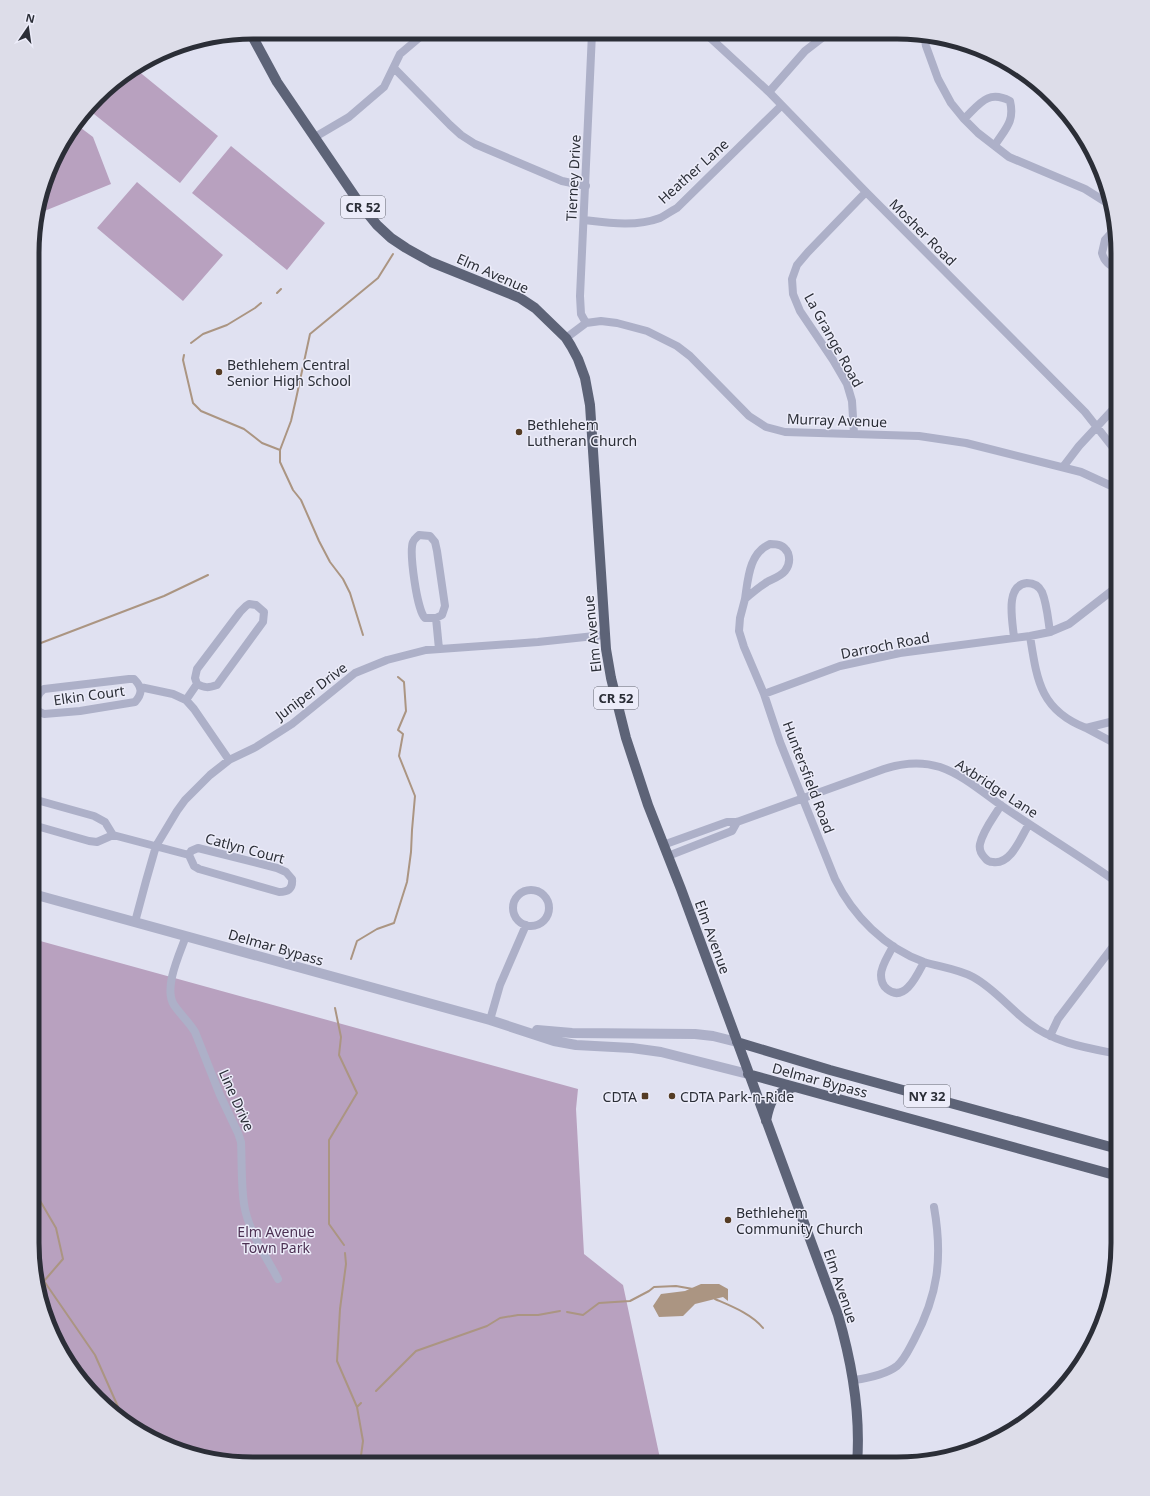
<svg xmlns="http://www.w3.org/2000/svg" width="1150" height="1496" font-family="'Noto Sans',sans-serif">
<rect width="100%" height="100%" fill="#e0e1f1"/>
<!-- green -->
<path fill="#b8a1bf" d="M137 70 218 136 180 183 89 110 108 87Z
M77 125 93 137 111 184 37 214 62 143Z
M231 146 325 223 287 270 192 193Z
M137 182 223 255 183 301 97 228Z
M33 939 578 1089 576 1109 584 1254 623 1285 661 1463 225 1462 182 1452 130 1427 87 1389 55 1341 39 1300 32 1243Z"/>
<!-- water -->
<path fill="#ab9582" d="M701 1284H719L728 1289V1301L723 1297 695 1304 683 1316 659 1317 653 1306 661 1294 685 1291Z"/>
<g fill="none" stroke-linecap="round" stroke-linejoin="round">
<!-- stream -->
<path stroke="#ab9582" stroke-width="2" d="M277 293 281 289
M191 343 203 334 227 325 255 308 261 303
M184 355 183 360 193 403 201 411 244 429 262 443 280 450
M363 635 350 593 343 579 330 562 319 541 301 500 293 490 280 462V450L291 421 296 399 310 334 378 278 393 254
M33 646 164 596 208 575
M351 959 357 941 377 929 394 923 407 882 411 852 412 830 415 796 399 756 403 734 398 730 406 711 404 682 398 677
M335 1008 341 1037 339 1055 357 1093 329 1140V1224L344 1245
M32 1187 56 1228 63 1259 44 1281 95 1355 123 1418 122 1420
M345 1253 346 1264 340 1309 337 1361 357 1407 363 1441 360 1463
M715 1299C731 1306 752 1314 763 1328
M567 1312 583 1315 599 1303 630 1301 649 1291 654 1287 676 1286 693 1289
M376 1391 416 1351 487 1326 500 1318 518 1315H538L560 1311
M357 1407 361 1403"/>
<!-- minor -->
<path stroke="#adb0c8" stroke-width="8" d="M705 33 769 92 866 192 1085 412 1118 454
M924 34 926 46 938 79 951 103 964 119 978 133 1009 157 1085 189 1112 206
M394 68 450 125 461 135 475 144 562 181 586 186
M769 92 805 51 827 34
M964 119C979 105 987 89 1010 101 1015 122 1005 129 995 145
M315 137 349 117 384 87 400 54 426 32
M584 220C609 223 636 227 660 218 666 215 671 211 677 208L781 106
M1115 229 1105 240 1102 253C1104 261 1110 267 1118 268
M586 323 581 314 580 296 592 33
M566 338 586 323 601 321 617 323 647 331 677 346 690 356 749 416 766 427 785 432 919 436 966 443 1081 472 1118 489
M854 434 852 401 847 384 833 360 800 311 793 294 792 279 797 265 808 252 866 192
M1063 467 1079 446 1118 404
M419 535 430 536 435 542 437 551 445 606 442 615 436 618H425C417 611 409 552 413 542 414 539 417 537 419 535Z
M770 544C778 544 784 545 788 553 790 559 789 566 785 571 781 576 773 579 767 582 759 587 752 593 745 599 748 579 749 553 770 544Z
M745 599 740 618 739 631 744 647 764 694 780 742 835 879C853 916 885 948 924 962 940 967 958 969 973 977 995 989 1010 1009 1029 1023 1054 1043 1087 1048 1118 1054
M249 604 256 605 264 612 263 622 217 685C208 688 205 688 197 684L195 678 197 669 240 612 246 606Z
M436 618 439 649
M1030 636C1037 680 1040 710 1086 728
M1014 638C1013 623 1004 585 1027 583 1034 583 1039 586 1042 592 1047 604 1048 619 1050 632
M129 679H134C142 687 143 693 135 702L80 711 44 714 36 710C35 702 37 694 44 689Z
M140 687 173 694 186 700 194 709 229 760
M764 694 840 666 900 653 1030 636 1050 632 1069 624 1118 586
M186 700 197 684
M1118 745 1086 728 1110 722 1118 718
M1001 805C994 817 983 830 980 844 979 849 981 854 985 858 987 861 989 862 993 862 1011 865 1021 837 1029 824
M33 825 89 841 97 842 113 835 105 822 94 816 33 799
M113 835 189 855
M663 845 727 822H737L884 769C902 763 921 761 940 767 963 775 982 792 1002 806 1040 832 1080 856 1118 883
M198 848 277 868 286 872 292 879C293 889 288 892 279 892L199 869 194 866 189 855 191 851Z
M668 856 732 831 737 822
M513 908a18 18 0 1 1 36 0a18 18 0 1 1-36 0Z
M135 922 146 881 156 846 177 811 185 800 210 775 229 760 256 747 292 724 355 673 387 660 426 650 538 642 604 635
M186 936C180 953 163 988 174 1005 180 1014 189 1022 195 1032L220 1095 238 1133 241 1142C242 1162 241 1184 244 1204 248 1231 266 1256 278 1279
M893 946C889 955 881 965 881 975 881 980 883 986 887 989 905 1004 918 973 924 962
M490 1020 500 985 526 925
M1050 1036 1058 1019 1118 940
M854 1380C869 1378 885 1375 897 1366 905 1359 909 1349 914 1340 938 1295 943 1258 934 1207"/>
<!-- tertiary -->
<path stroke="#adb0c8" stroke-width="10" d="M33 894 490 1020 554 1041 576 1045 632 1048 661 1052 748 1074
M537 1030 572 1033 695 1034 713 1036 737 1042"/>
<!-- primary -->
<path stroke="#5d6377" stroke-width="10" d="M250 32 277 82 360 204 377 225 391 238 406 248 431 262 520 298 535 308 566 338 571 346 578 359 585 378 590 405 606 649 611 678 626 738 648 805 681 889 838 1315C852 1363 861 1413 857 1464
M737 1042 830 1070 1118 1149
M748 1074 1118 1176
M766 1121C770 1100 773 1094 794 1087"/>
</g>
<!-- markers -->
<g fill="#553c24" stroke="#ececf9" stroke-width="1.5">
<circle cx="219" cy="372" r="4"/>
<circle cx="519" cy="432" r="4"/>
<rect x="641" y="1092" width="8" height="8" rx="2"/>
<circle cx="672" cy="1096" r="4"/>
<circle cx="728" cy="1220" r="4"/>
</g>
<g text-anchor="middle" dominant-baseline="central" stroke-width="3" stroke-linejoin="round" paint-order="stroke">
<!-- shield labels -->
<g fill="#ececf9" stroke="#656771" stroke-width="1">
<rect x="341" y="196" width="44" height="22" rx="3"/>
<rect x="594" y="687" width="44" height="22" rx="3"/>
<rect x="904" y="1085" width="46" height="22" rx="3"/>
</g>
<g font-size="13" font-weight="bold" fill="#2b2e37">
<text x="363" y="207">CR 52</text>
<text x="616" y="698">CR 52</text>
<text x="927" y="1096">NY 32</text>
</g>
<!-- street labels -->
<g font-size="14" fill="#2b2e37" stroke="#ececf9">
<text transform="translate(693 171) rotate(-42)">Heather Lane</text>
<text transform="translate(573 178) rotate(-87)">Tierney Drive</text>
<text transform="translate(923 232) rotate(45)">Mosher Road</text>
<text transform="translate(493 273) rotate(24)">Elm Avenue</text>
<text transform="translate(834 340) rotate(61)">La Grange Road</text>
<text transform="translate(837 420) rotate(2)">Murray Avenue</text>
<text transform="translate(592 634) rotate(-96)">Elm Avenue</text>
<text transform="translate(885 645) rotate(-11)">Darroch Road</text>
<text transform="translate(311 691) rotate(-37)">Juniper Drive</text>
<text transform="translate(89 695) rotate(-8)">Elkin Court</text>
<text transform="translate(809 777) rotate(69)">Huntersfield Road</text>
<text transform="translate(997 788) rotate(33)">Axbridge Lane</text>
<text transform="translate(245 848) rotate(15)">Catlyn Court</text>
<text transform="translate(713 937) rotate(70)">Elm Avenue</text>
<text transform="translate(276 947) rotate(16)">Delmar Bypass</text>
<text transform="translate(820 1080) rotate(15)">Delmar Bypass</text>
<text transform="translate(237 1100) rotate(66)">Line Drive</text>
<text transform="translate(841 1286) rotate(71)">Elm Avenue</text>
</g>
<!-- poi labels -->
<g font-size="14" fill="#2b2e37" stroke="#ececf9" text-anchor="start">
<text x="227" y="364">Bethlehem Central<tspan x="227" dy="16">Senior High School</tspan></text>
<text x="527" y="424">Bethlehem<tspan x="527" dy="16">Lutheran Church</tspan></text>
<text x="637" y="1096" text-anchor="end">CDTA</text>
<text x="680" y="1096">CDTA Park-n-Ride</text>
<text x="736" y="1212">Bethlehem<tspan x="736" dy="16">Community Church</tspan></text>
</g>
<!-- park labels -->
<g font-size="14" fill="#4c3153" stroke="#ececf9">
<text x="276" y="1231">Elm Avenue<tspan x="276" dy="16">Town Park</tspan></text>
</g>
</g>
<!-- crop -->
<path d="M0 0H1150V1496H0ZM253 39H897A214 214 0 0 1 1111 253V1243A214 214 0 0 1 897 1457H253A214 214 0 0 1 39 1243V253A214 214 0 0 1 253 39Z" fill="#dddde9" fill-rule="evenodd"/>
<path fill="none" stroke="#2b2e37" stroke-width="5" d="M253 39H897A214 214 0 0 1 1111 253V1243A214 214 0 0 1 897 1457H253A214 214 0 0 1 39 1243V253A214 214 0 0 1 253 39Z"/>
<!-- north arrow -->
<g transform="translate(28 28) rotate(13)" stroke="#ececf9" stroke-width="3" paint-order="stroke">
<path d="M0-3L7 15L0 10L-7 15Z" fill="#2b2e37"/>
<text y="-6" font-size="11" font-weight="bold" text-anchor="middle" fill="#2b2e37">N</text>
</g>
</svg>
